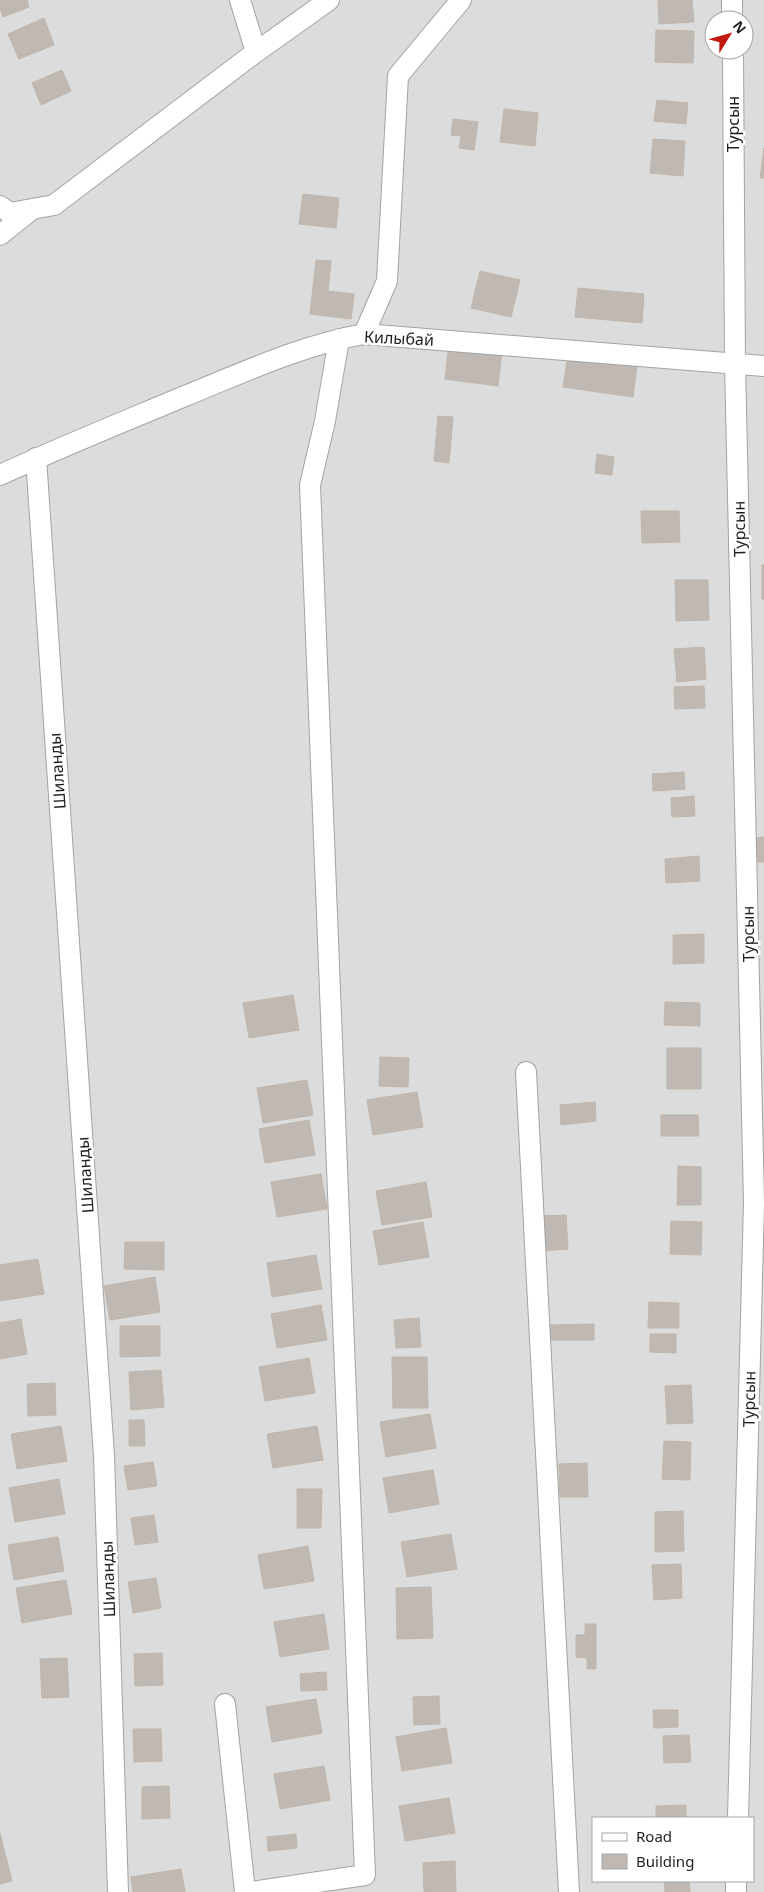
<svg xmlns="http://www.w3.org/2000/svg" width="764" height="1892" font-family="'Noto Sans',sans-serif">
<rect width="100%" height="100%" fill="#efede6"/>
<!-- residential -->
<path fill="#dddcdc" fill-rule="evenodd" d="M0 0H764V1892H0ZM714 20H744V50H714ZM593 1818H753V1881H593Z"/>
<!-- building -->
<path fill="#c0b9b3" stroke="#c0b5a9" d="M0 0H27L29 7 3 17 0 8Z
M658 0H692L694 22 659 24Z
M44 18 54 45 19 59 8 34Z
M656 30 694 31 693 63 655 62Z
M62 70 71 91 41 105 32 83Z
M657 100 688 103 686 124 654 121Z
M504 109 538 113 535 146 500 142Z
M453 119 478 122 474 150 459 148 461 136 451 135Z
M653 139 685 141 683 176 650 173Z
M764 148V178H760Z
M303 194 339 198 336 228 299 224Z
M316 260 331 261 328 291 354 294 351 319 310 314Z
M480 271 520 280 511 317 471 308Z
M578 288 644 294 642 323 575 317Z
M449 344 502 351 498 386 445 379Z
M568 354 637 365 633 397 563 387Z
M438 416 453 417 449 463 434 461Z
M597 454 614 457 612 475 595 473Z
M641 511H679L680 542 642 543Z
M762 565H764V599H762Z
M675 580H708L709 620 676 621Z
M704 647 706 679 677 682 674 649Z
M704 686 705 708 675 709 674 687Z
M684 772 685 789 653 791 652 774Z
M694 796 695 816 672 817 671 798Z
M764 837V862H757L756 838Z
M699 856 700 881 666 883 665 859Z
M704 934V963L673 964V935Z
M293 995 299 1030 249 1038 243 1003Z
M665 1002 700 1003V1026L664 1025Z
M667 1048H701V1089H667Z
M380 1057 409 1058 408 1087 379 1086Z
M307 1080 313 1115 263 1123 257 1088Z
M417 1092 423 1127 373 1135 367 1100Z
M595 1102 596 1121 561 1125 560 1105Z
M661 1115H698L699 1136H661Z
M309 1120 315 1155 265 1163 259 1129Z
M678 1166 701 1167V1205H677Z
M321 1174 327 1209 277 1217 271 1182Z
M426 1182 432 1217 382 1225 376 1191Z
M566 1215 568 1249 541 1251 539 1216Z
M671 1221 702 1222 701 1255 670 1254Z
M423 1222 429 1257 379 1265 373 1231Z
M125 1242H164V1270L124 1269Z
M316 1255 322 1289 272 1297 267 1263Z
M38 1259 44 1294 0 1301V1265Z
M155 1277 160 1312 110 1320 104 1286Z
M649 1302 679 1303V1328H648Z
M321 1305 327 1340 277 1348 271 1314Z
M419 1318 421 1347 396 1348 394 1320Z
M21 1319 27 1354 0 1359V1323Z
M594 1324V1340H549V1325Z
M120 1326H160V1356L120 1357Z
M650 1334H676V1353L650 1352Z
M392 1357H427L428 1408H393Z
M309 1358 315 1393 265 1401 259 1367Z
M161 1370 164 1407 131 1410 129 1372Z
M55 1383 56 1415 28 1416 27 1384Z
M691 1385 693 1423 667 1424 665 1386Z
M430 1414 436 1448 386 1457 380 1422Z
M129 1420H144L145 1446H129Z
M61 1426 67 1461 17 1469 11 1434Z
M317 1426 323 1460 273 1468 267 1434Z
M664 1441 691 1442 690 1480 662 1479Z
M153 1462 157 1486 128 1490 124 1466Z
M587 1463 588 1497H560L559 1464Z
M433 1470 439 1504 389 1513 383 1478Z
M59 1479 65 1514 15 1522 9 1488Z
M297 1489H322L321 1528H297Z
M683 1511 684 1551 655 1552V1512Z
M154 1515 158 1542 135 1545 131 1518Z
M451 1534 457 1569 407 1577 401 1542Z
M58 1537 64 1571 14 1580 8 1545Z
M308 1546 314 1581 264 1589 258 1555Z
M681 1564 682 1598 654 1600 652 1565Z
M156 1578 161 1608 133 1613 128 1582Z
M66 1580 72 1614 22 1623 16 1588Z
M431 1587 433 1638 397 1639 396 1588Z
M324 1614 329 1649 280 1657 274 1622Z
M585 1624H596V1669H587V1658L576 1657V1635H585Z
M162 1653 163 1685 135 1686 134 1654Z
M67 1658 69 1697 42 1698 40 1659Z
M326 1672 327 1690 301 1691 300 1674Z
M439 1696 440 1724 414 1725 413 1697Z
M316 1699 322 1733 272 1742 266 1707Z
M653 1710H678V1727L654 1728Z
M446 1728 452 1763 402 1771 396 1737Z
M133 1729H161L162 1761 134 1762Z
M689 1735 691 1762 664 1763 663 1736Z
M324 1766 330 1800 280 1809 274 1774Z
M169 1786 170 1818 142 1819V1787Z
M449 1798 455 1833 405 1841 399 1806Z
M686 1805V1818H656V1806Z
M0 1833 12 1881 0 1884Z
M296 1834 297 1848 268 1851 267 1837Z
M455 1861 456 1892H424L423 1863Z
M181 1869 185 1892H133L131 1877Z
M664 1881H689L690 1892H665Z"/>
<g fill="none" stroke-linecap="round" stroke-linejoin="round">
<!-- minor casing -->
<g stroke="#a3a3a3" stroke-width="22">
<path id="minor" d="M240 0 256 52
M732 0V20
M733 50 735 364 754 1202 738 1818
M0 206 10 213 54 205 256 52 329 0
M0 235 31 210
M364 334 387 281 398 76 461 0
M36 458 104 1456 118 1892
M0 475C61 447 123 422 185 396 244 372 302 345 364 334L764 366
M526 1072 569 1892
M225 1704 245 1892
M251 1892 365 1875 310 485 325 421 339 339
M736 1892V1881"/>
</g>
<!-- minor -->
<use href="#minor" stroke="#fff" stroke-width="20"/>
</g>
<g text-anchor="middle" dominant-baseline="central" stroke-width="5" stroke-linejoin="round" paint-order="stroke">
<!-- street labels -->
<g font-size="16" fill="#1f1f1f" stroke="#fff">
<text transform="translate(733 124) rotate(-90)">Турсын</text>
<text transform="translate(399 338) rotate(3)">Килыбай</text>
<text transform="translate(739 529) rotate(-91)">Турсын</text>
<text transform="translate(57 771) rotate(-94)">Шиланды</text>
<text transform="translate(748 934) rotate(-91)">Турсын</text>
<text transform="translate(85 1175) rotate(-94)">Шиланды</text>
<text transform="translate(749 1399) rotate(-89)">Турсын</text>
<text transform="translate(108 1579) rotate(-92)">Шиланды</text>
</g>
</g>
<!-- legend -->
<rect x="592" y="1817" width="162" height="65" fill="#ffffff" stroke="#a5a5a5"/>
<rect x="602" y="1833" width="25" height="8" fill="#ffffff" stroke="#a5a5a5"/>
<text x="636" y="1842" font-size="15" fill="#1f1f1f">Road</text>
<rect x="602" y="1854" width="25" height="15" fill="#c0b9b3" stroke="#a5a5a5"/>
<text x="636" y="1867" font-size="15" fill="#1f1f1f">Building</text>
<!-- north arrow -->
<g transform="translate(729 35) rotate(53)"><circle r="24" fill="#ffffff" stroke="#a5a5a5"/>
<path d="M0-4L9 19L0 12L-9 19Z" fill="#c2180d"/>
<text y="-8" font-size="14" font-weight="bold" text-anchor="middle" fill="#1f1f1f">N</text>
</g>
</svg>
